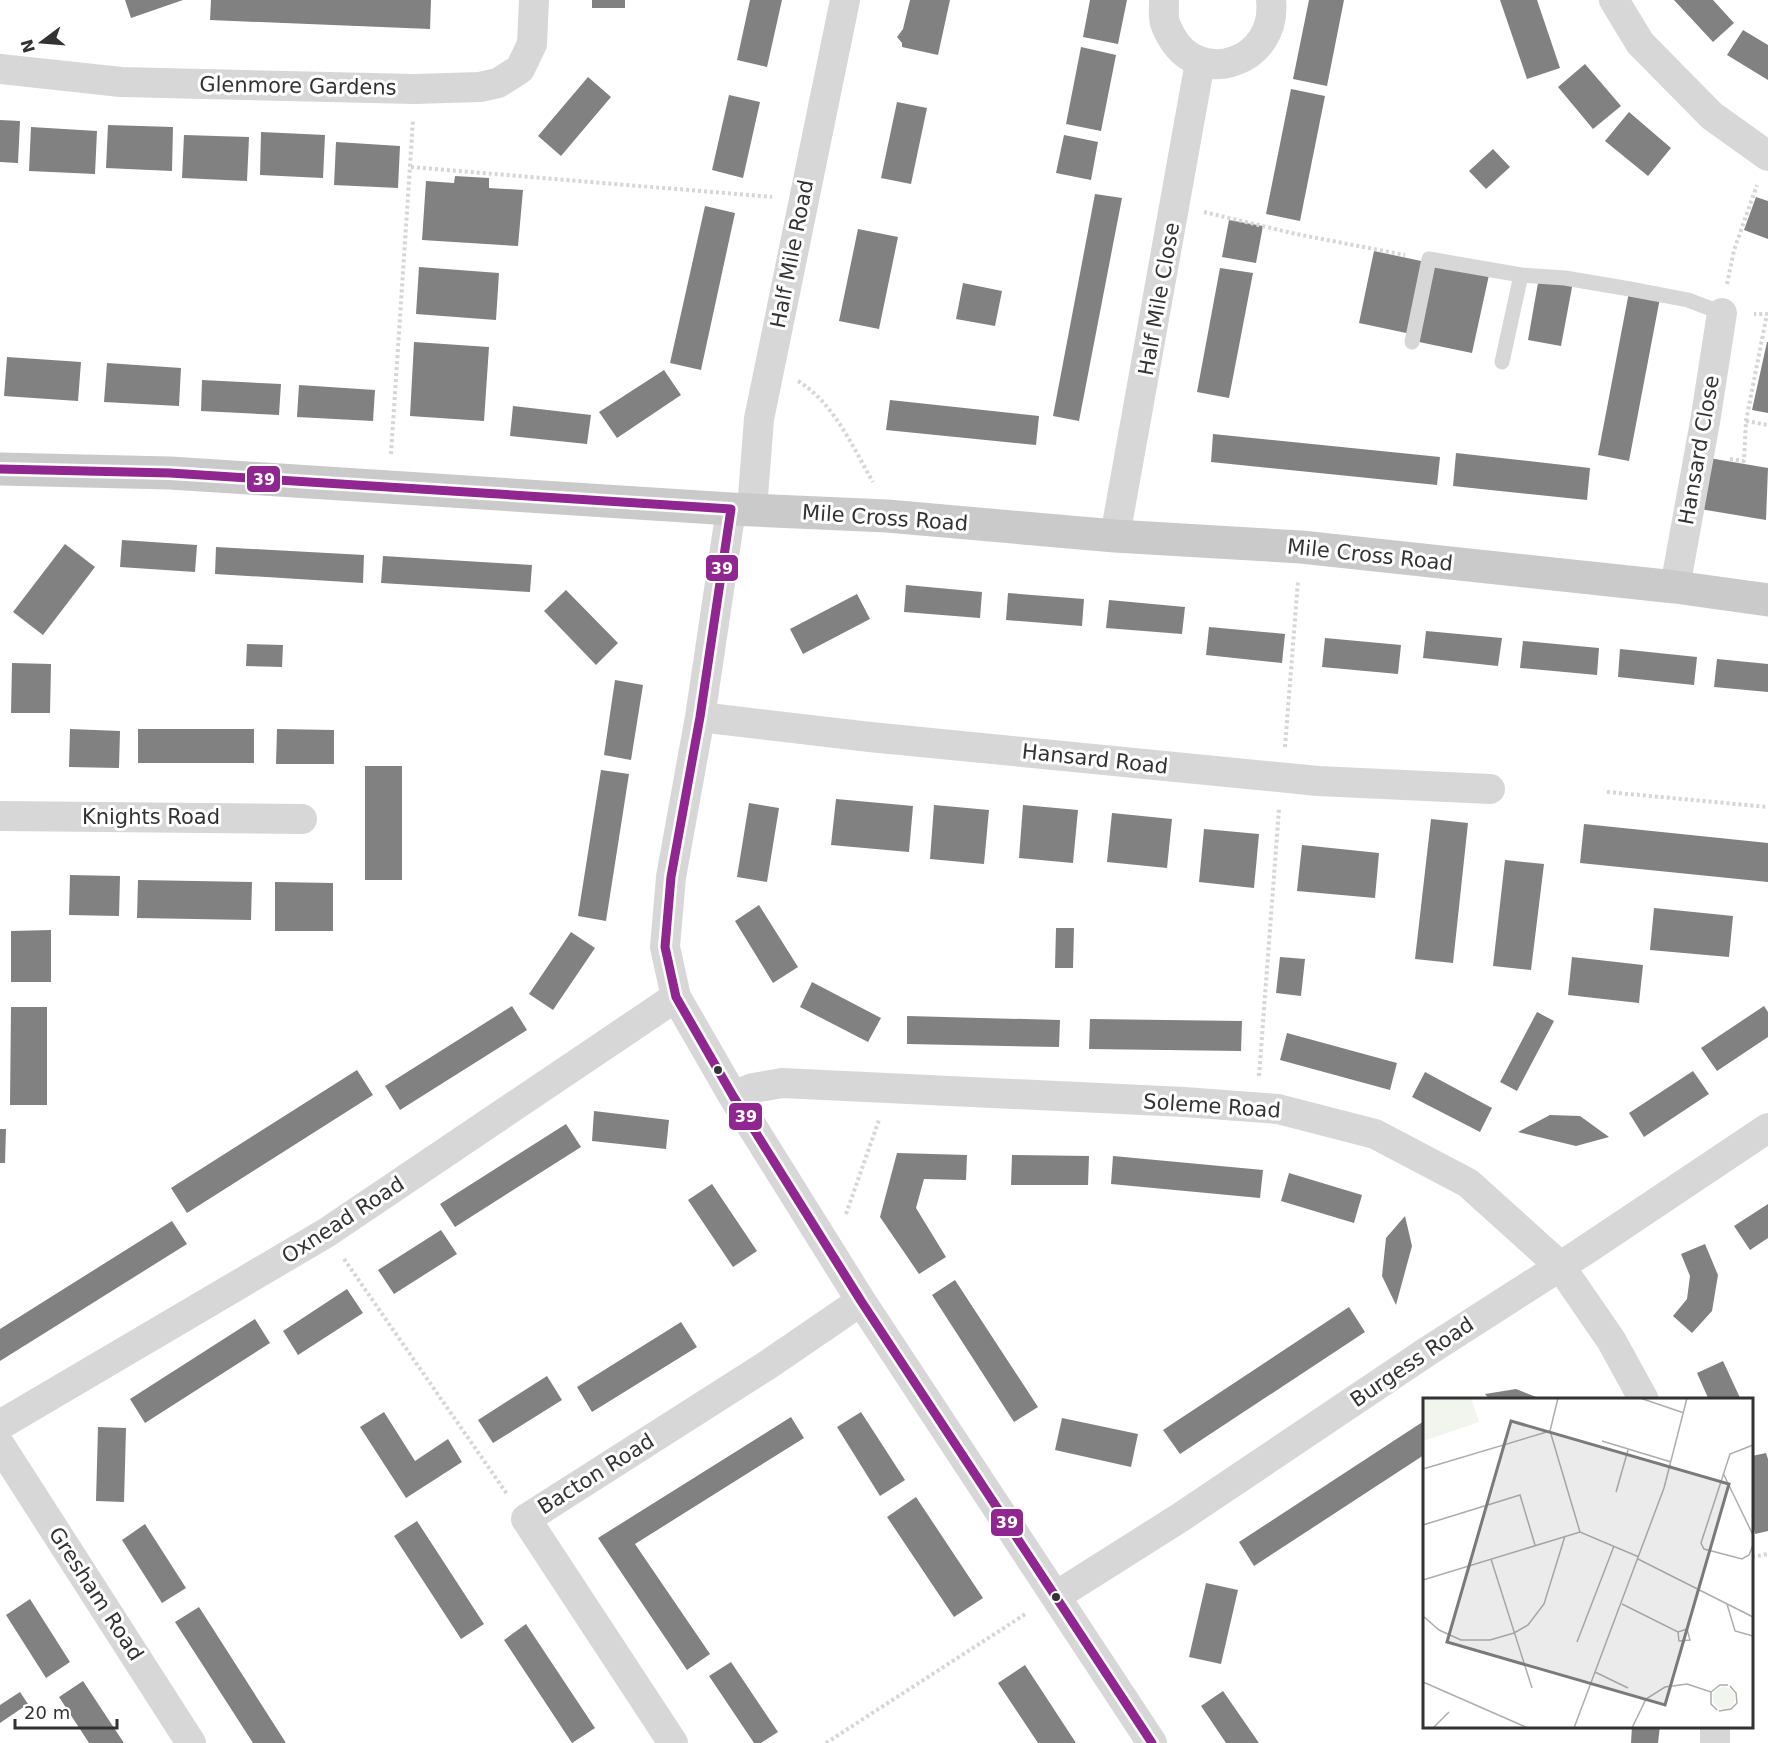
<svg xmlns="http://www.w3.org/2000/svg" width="1768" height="1743" font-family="'DejaVu Sans',sans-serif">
<rect width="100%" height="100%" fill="#fff"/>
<!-- building -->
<path fill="#818181" d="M125 0H183L131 18Z
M211 0H431L430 29 210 20Z
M592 0H625V8H592Z
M750 0H782L767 67 737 60Z
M910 0H950L938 55 902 47V43L897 37 903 29Z
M1090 0H1127L1118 44 1083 37Z
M1309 0H1344L1327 86 1293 79Z
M1500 0H1537L1560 68 1527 79Z
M1674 0H1713L1734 23 1713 42Z
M1743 30 1768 45V80L1727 55Z
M1081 47 1116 55 1101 131 1066 124Z
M1585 64 1621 106 1593 129 1558 87Z
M588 77 611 97 561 156 538 136Z
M1291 89 1325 96 1300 221 1266 214Z
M729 95 760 102 743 178 712 170Z
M897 102 927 108 911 184 881 178Z
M1629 112 1671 148 1648 176 1605 141Z
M0 120 20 121 18 163 0 162Z
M108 125 173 127 172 171 106 168Z
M31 127 97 131 95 174 29 171Z
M261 132 325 135 323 178 260 175Z
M184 135 249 137 247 181 182 178Z
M1064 135 1098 142 1091 180 1056 173Z
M336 142 400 146 398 188 334 185Z
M1493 149 1510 167 1486 189 1469 171Z
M455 176 489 178V188L523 190 518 246 422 240 426 181 454 183Z
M1095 194 1122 198 1079 421 1053 416Z
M1756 197 1768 201V239L1744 230Z
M705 206 735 213 701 370 670 363Z
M1229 220 1263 226 1256 263 1222 257Z
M858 229 898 237 879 329 839 321Z
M1374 251 1426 262 1411 334 1359 323Z
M1435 264 1489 275 1472 353 1419 342Z
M419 267 499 273 496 320 416 314Z
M1220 268 1253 273 1229 398 1197 392Z
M1539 277 1573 282 1561 346 1528 340Z
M963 283 1002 291 995 326 956 319Z
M1629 292 1660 298 1629 461 1598 455Z
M414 342 489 347 484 421 410 416Z
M1767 342H1768V413L1752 410Z
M7 357 81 362 78 401 4 396Z
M107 363 181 368 179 406 104 402Z
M664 370 681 395 617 438 599 412Z
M202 380 281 384 279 415 201 411Z
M299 385 375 390 373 421 297 417Z
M890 400 1039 416 1036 445 886 430Z
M513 406 591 415 587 444 510 436Z
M1213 434 1440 457 1437 485 1211 462Z
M1456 453 1590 468 1587 500 1453 486Z
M1709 458 1768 468 1766 520 1700 509Z
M122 540 197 545 195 572 120 567Z
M65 544 95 567 43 635 13 612Z
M216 547 364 555 363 583 215 574Z
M383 556 532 565 530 592 381 583Z
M906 585 982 592 980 618 904 612Z
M566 590 618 643 596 665 544 611Z
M1008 593 1084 599 1082 626 1006 620Z
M857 594 870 619 803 654 790 629Z
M1109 600 1185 607 1182 634 1106 628Z
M1209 627 1285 634 1282 663 1206 655Z
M1426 631 1502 638 1498 666 1423 658Z
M1325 638 1401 645 1398 674 1322 667Z
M1523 641 1599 648 1597 675 1520 668Z
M247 644 283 645 282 667 246 666Z
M1620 649 1697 657 1694 685 1618 677Z
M1717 659 1768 664V692L1714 687Z
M12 663 51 664 50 713H11Z
M615 680 643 685 631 760 604 755Z
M70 729 120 731 119 768 69 767Z
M138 729H254V763H138Z
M277 729 334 730V764H276Z
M365 766H402V880H365Z
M601 770 629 774 606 921 578 916Z
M836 799 913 806 909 852 831 845Z
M749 803 779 808 767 882 737 877Z
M934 805 989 810 984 864 930 859Z
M1023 805 1078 810 1073 863 1019 858Z
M1112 813 1172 819 1167 868 1107 862Z
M1431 819 1468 823 1453 963 1415 959Z
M1584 824 1768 843V882L1580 863Z
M1204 829 1259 834 1254 888 1199 882Z
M1302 845 1379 853 1375 898 1297 891Z
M1505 860 1544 864 1531 970 1493 966Z
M70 875 120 876 119 916 69 915Z
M138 880 252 882 251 920 137 918Z
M275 882 333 883V931H275Z
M759 905 798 967 773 983 735 921Z
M1654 908 1733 916 1729 957 1650 950Z
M1056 928H1074L1073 968H1055Z
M51 930V982H11V931Z
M571 932 595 948 553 1010 529 994Z
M1280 957 1305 959 1301 996 1276 993Z
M1572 957 1643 965 1639 1003 1568 995Z
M812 982 881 1018 868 1042 800 1007Z
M512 1006 527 1030 400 1110 385 1086Z
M1764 1006 1768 1012V1037L1717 1071 1701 1048Z
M11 1007H47V1105H10Z
M1537 1012 1554 1021 1517 1091 1500 1082Z
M907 1016 1060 1020 1059 1047 907 1044Z
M1090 1019 1242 1021 1241 1051 1089 1049Z
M1287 1033 1397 1063 1390 1090 1280 1060Z
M357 1070 373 1095 187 1213 171 1188Z
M1693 1071 1709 1094 1644 1137 1629 1113Z
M1425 1072 1492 1108 1480 1132 1412 1097Z
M594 1111 669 1120 666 1149 592 1141Z
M1550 1115 1580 1116 1609 1137 1576 1146 1518 1132Z
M566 1124 581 1147 455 1227 440 1204Z
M0 1129H6L5 1163H0Z
M897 1153 967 1155 966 1180 924 1179 916 1208 946 1257 919 1274 880 1217Z
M1012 1155 1089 1156 1088 1185H1011Z
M1113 1156 1263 1170 1260 1198 1111 1184Z
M1289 1173 1362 1195 1354 1223 1281 1201Z
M712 1184 757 1251 733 1267 688 1200Z
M1768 1204V1238L1750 1250 1734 1226Z
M1405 1216 1412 1246 1396 1305 1382 1276 1386 1238Z
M172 1221 187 1244 0 1361V1329Z
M441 1230 457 1254 394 1294 378 1270Z
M1705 1244 1718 1275 1712 1311 1692 1333 1673 1316 1687 1299 1690 1276 1681 1254Z
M955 1280 1038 1407 1014 1422 932 1295Z
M347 1289 363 1313 298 1355 283 1331Z
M1349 1307 1365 1332 1180 1454 1163 1430Z
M255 1319 270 1343 145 1423 130 1399Z
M681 1322 697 1347 592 1412 577 1387Z
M1723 1361 1741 1400H1709L1697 1373Z
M547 1376 562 1400 493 1443 478 1420Z
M1516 1389 1544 1400H1490L1485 1394Z
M384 1412 415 1461 448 1439 462 1462 406 1498 360 1427Z
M861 1412 905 1480 880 1496 837 1427Z
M791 1417 804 1438 635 1544 710 1654 687 1670 598 1538Z
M1062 1418 1138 1434 1131 1467 1055 1450Z
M1424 1421V1455L1254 1566 1239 1542Z
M98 1427 126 1428 124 1502 96 1501Z
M1766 1453 1768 1459V1531L1755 1534 1752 1520V1456Z
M916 1497 983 1598 954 1617 887 1517Z
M417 1521 484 1624 461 1639 394 1536Z
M145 1524 186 1588 162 1603 122 1540Z
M1206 1583 1238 1590 1221 1664 1189 1657Z
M30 1599 70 1662 46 1678 6 1615Z
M199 1607 286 1743H253L175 1622Z
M526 1624 595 1728 572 1743 504 1640Z
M731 1662 778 1732 761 1743H754L709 1676Z
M1025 1665 1076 1743H1038L998 1683Z
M83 1681 124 1743H89L59 1697Z
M1223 1691 1259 1743H1226L1201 1706Z
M20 1692 28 1704 0 1723V1705Z
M1632 1726H1660L1658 1743H1631Z"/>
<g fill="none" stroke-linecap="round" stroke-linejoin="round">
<!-- path -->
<path stroke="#d6d6d6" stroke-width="4" stroke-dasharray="3 3" stroke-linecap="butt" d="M411 167 772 197
M1204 212 1296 234 1405 255
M1727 284 1734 250 1757 185
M798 381C834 403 852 446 873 482
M1746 421 1768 425
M391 454 413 120
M1730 459 1744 461 1746 421 1767 314H1754
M1285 747 1298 581
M1607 792 1768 807
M1259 1076 1279 809
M846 1214 879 1120
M344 1259 507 1494
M1752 1557 1768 1554
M826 1743 1027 1613"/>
<!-- service -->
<path stroke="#d7d7d7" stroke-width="15" d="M1412 342 1429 259 1521 275 1565 278 1630 289 1688 300 1722 313
M1502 362 1521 275"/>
<!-- minor -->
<path stroke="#d7d7d7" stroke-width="30" d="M1164 0C1164 7 1163 16 1165 23 1166 27 1169 32 1171 36 1199 88 1278 63 1271 0
M1614 0 1640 43 1712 116 1768 156
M0 69 121 82 414 89 480 87 498 83 520 69 532 44 534 0
M731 509 700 717 671 877 665 947 676 997 733 1096 861 1301 1152 1743
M752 509 759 419 845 0
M1115 536 1200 62
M1675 587 1705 422 1722 313
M700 717 870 737 1318 781 1490 789
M0 816 302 819
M733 1096 753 1088 782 1083 1184 1102 1278 1109 1375 1134 1468 1183 1560 1266 1611 1340 1644 1400
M0 1425 326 1233 676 997
M0 1445 191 1743
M1056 1596 1181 1517 1428 1351 1584 1251 1768 1128
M673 1743 526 1519 766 1366 861 1301
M1715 1743V1726"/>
<!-- primary -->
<path stroke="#cacaca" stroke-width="33" d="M0 469 170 473 731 509 887 516 1115 536 1301 547 1675 587 1768 600"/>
<!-- bus-1 casing -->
<g stroke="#fff" stroke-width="14">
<path id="bus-1" d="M0 469 170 473 731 509 700 717 671 877 665 947 676 997 733 1096 861 1301 1152 1743"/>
</g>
<!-- bus-1 -->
<use href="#bus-1" stroke="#90268f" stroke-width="9"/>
</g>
<!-- markers -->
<g fill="#333" stroke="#fff" stroke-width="2">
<circle cx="718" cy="1070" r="5"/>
<circle cx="1056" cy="1597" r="5"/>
</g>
<g text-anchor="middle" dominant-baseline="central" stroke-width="6" stroke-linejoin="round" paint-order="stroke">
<!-- street labels -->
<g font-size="21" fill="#333" stroke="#fff">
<text transform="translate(298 86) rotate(1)">Glenmore Gardens</text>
<text transform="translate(792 254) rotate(-79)">Half Mile Road</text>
<text transform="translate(1159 299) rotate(-80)">Half Mile Close</text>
<text transform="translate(1699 450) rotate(-80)">Hansard Close</text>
<text transform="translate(885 518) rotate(4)">Mile Cross Road</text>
<text transform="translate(1370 555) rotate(6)">Mile Cross Road</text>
<text transform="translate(1095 759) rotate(6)">Hansard Road</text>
<text x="151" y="817">Knights Road</text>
<text transform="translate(1212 1106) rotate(4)">Soleme Road</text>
<text transform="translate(343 1220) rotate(-33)">Oxnead Road</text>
<text transform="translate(1412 1362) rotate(-34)">Burgess Road</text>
<text transform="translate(596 1474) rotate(-32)">Bacton Road</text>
<text transform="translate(96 1594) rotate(57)">Gresham Road</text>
</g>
</g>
<!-- overview -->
<g transform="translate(1423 1398)">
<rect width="330" height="330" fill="#fff"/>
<path d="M0 0H48L56 24 0 43ZM290 300a11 11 0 1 1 22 0a11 11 0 1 1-22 0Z" fill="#f1f5ed"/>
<path fill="none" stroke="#adadad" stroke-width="1.5" d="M135 0 127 33 157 134M217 0 261 15M179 43 248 64M330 47 307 56 278 145 281 151 319 161 326 157 330 147M0 71 127 33M300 75 330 137M193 94 205 52M0 127 97 97 112 147M68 161 109 290M215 161 330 219M0 182 157 134 216 159M199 206 255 234 264 231 267 242 256 243 255 234M304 206 312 233 330 238M0 218 16 232 38 242H67L91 235 105 227 121 206 142 138M154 244 191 148M172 274 205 290M0 284 105 330M294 312 288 306V294L297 287H305M296 313 308 311 314 305 313 295 307 288M10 330 26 314M151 330 241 90 264 0M209 330 223 301 242 289 264 286 288 294"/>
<path fill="#7a7a7a" fill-opacity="0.15" stroke="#7a7a7a" stroke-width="3" d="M88 23 306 86 242 307 24 244Z"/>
<rect width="330" height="330" fill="none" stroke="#333" stroke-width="3"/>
</g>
<g stroke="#fff" stroke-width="2">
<rect x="246" y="465" width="35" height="28" rx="6" fill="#90268f"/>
<rect x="705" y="554" width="34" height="28" rx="6" fill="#90268f"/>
<rect x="728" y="1102" width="35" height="29" rx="6" fill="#90268f"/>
<rect x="990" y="1508" width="34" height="29" rx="6" fill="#90268f"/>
</g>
<g font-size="16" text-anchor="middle" font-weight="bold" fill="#fff">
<text x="264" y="485">39</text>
<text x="722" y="574">39</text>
<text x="746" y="1122">39</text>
<text x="1007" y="1528">39</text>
</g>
<!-- north arrow -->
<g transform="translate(42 42) rotate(254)" stroke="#ffffff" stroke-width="4.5" paint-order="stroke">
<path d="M0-4.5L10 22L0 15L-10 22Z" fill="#333333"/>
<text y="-9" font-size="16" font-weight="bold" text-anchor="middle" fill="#333333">N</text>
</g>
<!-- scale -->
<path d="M15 1719v9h102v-9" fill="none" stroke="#333333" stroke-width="3"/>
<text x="24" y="1719" font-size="18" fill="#333333" stroke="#ffffff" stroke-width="4.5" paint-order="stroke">20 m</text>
</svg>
